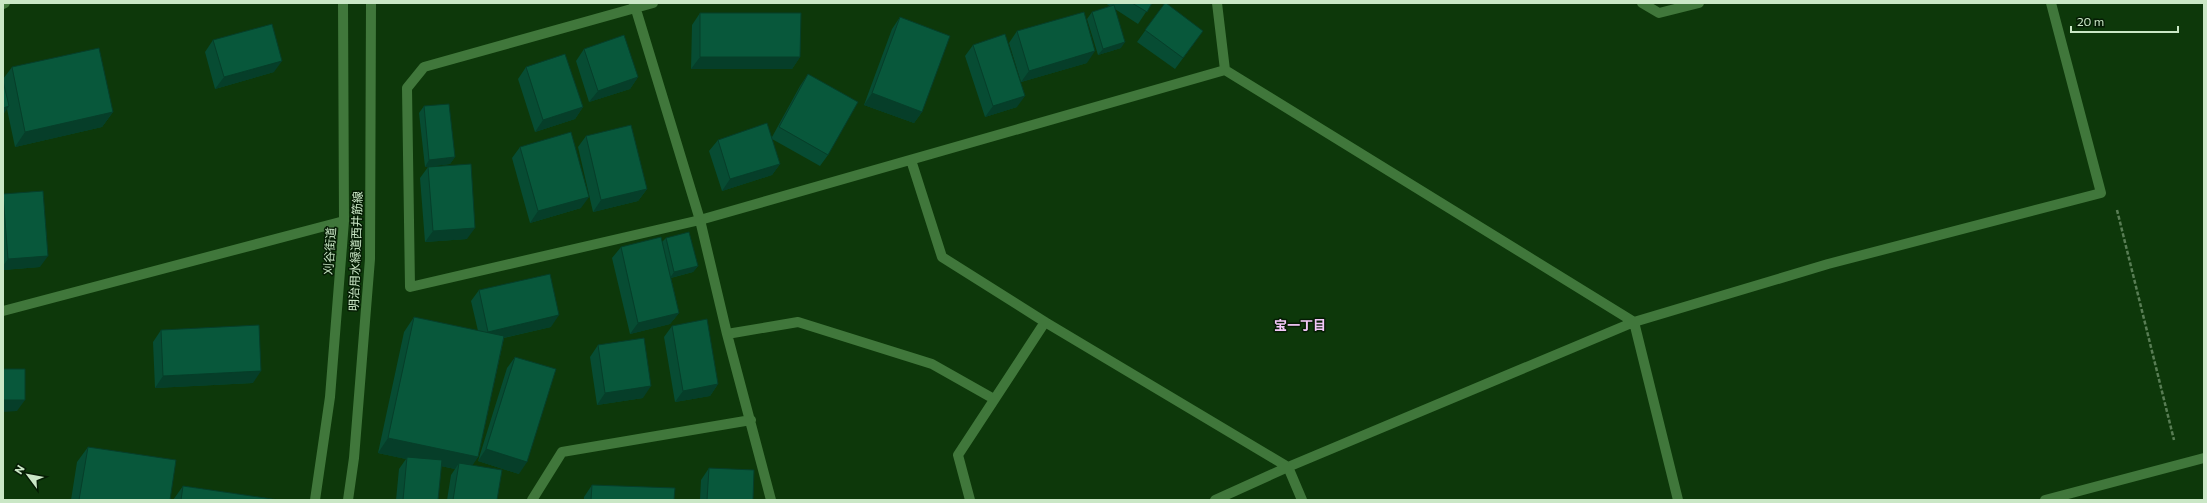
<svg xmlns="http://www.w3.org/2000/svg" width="2207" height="503" font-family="Commissioner,'Noto Sans JP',sans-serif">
<rect width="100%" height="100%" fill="#0d380a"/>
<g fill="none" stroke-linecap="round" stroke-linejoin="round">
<!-- path -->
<path stroke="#587d54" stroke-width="2.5" stroke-dasharray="4 2" stroke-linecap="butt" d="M2117 210 2174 440"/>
<!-- minor -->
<path stroke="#40773b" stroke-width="10" d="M634 3 700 220 727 334 771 500
M653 3 424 67 407 88 410 287 700 220 1225 70 1634 322 1678 500
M1217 3 1225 70
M1642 3 1659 13 1699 3
M3 4 5 3
M911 160 942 257 1045 322 1288 467 1302 500
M3 311 344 221
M727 334 798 322 932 364 994 399
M315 500 330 397 344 221 343 3
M348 500 354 458 370 259 371 3
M532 500 562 452 751 420
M970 500 958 455 1045 322
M1215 500 1288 467 1634 322 1828 264 2101 193 2051 3
M2045 500 2204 458"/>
</g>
<!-- wall -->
<path fill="#074c33" d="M1105 3H1152L1138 24 1115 9 1121 48 1098 55 1087 19 1092 12 1110 6Z
M1165 3 1195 42 1175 69 1137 42Z
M700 13 800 57 792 69H691L692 25Z
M900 17 922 112 914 123 864 105 892 29Z
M1017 31 1087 63 1021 82 1009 43Z
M213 40 274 72 215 89 205 52Z
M973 45 1017 107 985 117 965 56Z
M584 49 638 77 630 89 589 102 576 61Z
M12 67 113 112 102 127 15 147 7 109 3 108V79Z
M526 67 583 107 575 119 535 132 518 79Z
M808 74 828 155 820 166 772 139 780 164 772 175 722 191 709 151 718 140 772 137 800 86Z
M424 106 455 157 450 164 425 167 419 113Z
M586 136 647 189 638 201 593 212 578 147Z
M520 147 581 208 530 223 512 158Z
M428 167 467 239 425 242 420 178Z
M3 194 40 267 3 270Z
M666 238 698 266 693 272 671 278 679 313 670 324 630 334 612 258 621 247 662 242Z
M479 290 551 327 504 338 478 457 472 465 497 500H447L451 475 455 469 441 466 438 500H396L399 469 406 459 378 453 404 332 414 317 478 331 471 301Z
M672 326 718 384 710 396 675 402 664 337Z
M161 330 253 383 155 388 153 342Z
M598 345 643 398 597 405 590 357Z
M515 357 519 474 478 461 507 368Z
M88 447 170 500H71L77 462Z
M709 468 753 500H700L701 480Z
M592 485 674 500H584V497Z
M183 486 279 500H173Z"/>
<!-- shaded-wall -->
<path fill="#063e29" d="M1125 42 1121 48 1098 55 1103 49Z
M1095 51 1087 63 1021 82 1029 71Z
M700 57H800L792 69H691Z
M282 61 274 72 215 89 224 77Z
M638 77 630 89 589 102 598 91Z
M872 93 922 112 914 123 864 105Z
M1025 96 1017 107 985 117 993 106Z
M9 106 3 115V108Z
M583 107 575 119 535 132 543 120Z
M113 112 102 127 15 147 25 132Z
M455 157 450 164 425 167 429 160Z
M780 164 772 175 722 191 730 179Z
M647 189 638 201 593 212 601 200Z
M589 197 581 208 530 223 538 211Z
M475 228 467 239 425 242 433 231Z
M48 256 40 267 3 270V266L8 259Z
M698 266 693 272 670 278 674 272Z
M679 313 670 324 630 334 638 323Z
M559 315 551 327 480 343 488 332Z
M261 371 253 383 155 388 163 376Z
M718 384 710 396 675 402 683 391Z
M651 386 643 398 597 405 605 393Z
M3 400H25L17 411 3 412Z
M388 438 478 457 468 472 459 463 455 469 407 459V457L406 459 378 453Z
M486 449 527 462 519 474 478 461Z"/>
<!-- building -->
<path fill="#08583b" stroke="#063e29" d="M1132 3H1152L1147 12Z
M1165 3H1166L1203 31 1183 58 1145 30Z
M1114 5 1125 42 1103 49 1092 12Z
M1084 12 1095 51 1029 71 1017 31Z
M700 13H801L800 57H700Z
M900 17 950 36 922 112 872 93Z
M272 24 282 61 224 77 213 40Z
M1005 34 1025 96 993 106 973 45Z
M624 35 638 77 598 91 584 49Z
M99 48 113 112 25 132 12 67Z
M565 54 583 107 543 120 526 67Z
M808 74 858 102 828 155 779 127Z
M3 81 9 106 3 108Z
M449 104 455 157 429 160 424 106Z
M767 123 780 164 730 179 718 140Z
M631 125 647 189 601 200 586 136Z
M571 132 589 197 538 211 520 147Z
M471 164 475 228 433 231 428 167Z
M43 191 48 256 8 259 3 194Z
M689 232 698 266 674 272 666 238Z
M661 237 679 313 638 323 621 247Z
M550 274 559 315 488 332 479 290Z
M414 317 504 336 478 457 388 438Z
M707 319 718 384 683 391 672 326Z
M259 325 261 371 163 376 161 330Z
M644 338 651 386 605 393 598 345Z
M515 357 556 369 527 462 486 449Z
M3 369H25V400H3Z
M88 447 176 460 170 500H79Z
M407 457 442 460 438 500H403Z
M459 463 502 470 497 500H453Z
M709 468 754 470 753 500H707Z
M592 485 675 488 674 500H591Z
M183 486 279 500H181Z"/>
<g text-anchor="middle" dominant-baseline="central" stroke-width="3" stroke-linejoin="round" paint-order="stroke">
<!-- street labels -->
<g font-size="12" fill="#cae7c6" stroke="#051c04">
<text transform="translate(329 251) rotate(-86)">刈谷街道</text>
<text transform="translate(355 251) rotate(-88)">明治用水緑道西井筋線</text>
</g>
<!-- neighbourhood labels -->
<g font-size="13" font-weight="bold" fill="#f2c7f8" stroke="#051c04">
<text x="1300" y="325">宝一丁目</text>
</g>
</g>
<!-- border -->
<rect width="2207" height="503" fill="none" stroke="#cae7c6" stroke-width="8"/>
<!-- north arrow -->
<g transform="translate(28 475) rotate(302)" stroke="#051c04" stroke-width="3" paint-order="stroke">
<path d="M0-3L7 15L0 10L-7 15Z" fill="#cae7c6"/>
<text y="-6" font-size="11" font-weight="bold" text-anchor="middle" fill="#cae7c6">N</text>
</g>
<!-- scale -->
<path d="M2071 26v6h107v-6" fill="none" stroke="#cae7c6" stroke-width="2"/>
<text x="2077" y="26" font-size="12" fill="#cae7c6" stroke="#051c04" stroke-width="3" paint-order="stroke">20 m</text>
</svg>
